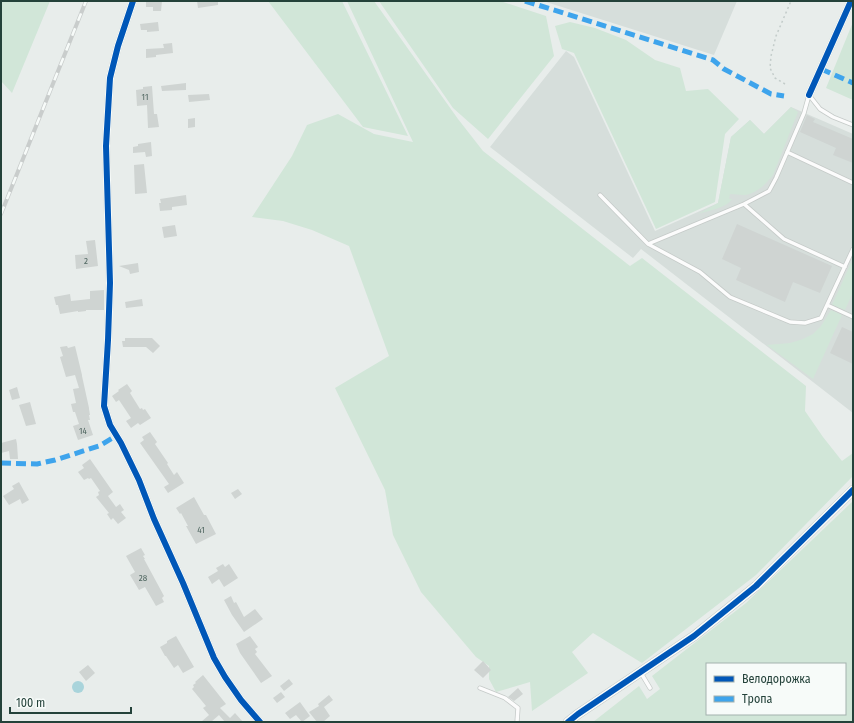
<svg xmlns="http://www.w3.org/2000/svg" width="854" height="723" font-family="'Fira Sans Condensed',sans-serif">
<rect width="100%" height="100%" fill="#e8edeb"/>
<!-- built -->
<path fill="#d6dedb" d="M543 1H737L714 55Z
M566 51 574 57 655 231 718 203 731 137 750 120 764 134 791 107 853 134V413L641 249 633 258 490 147Z"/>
<!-- green -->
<path fill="#d1e6d8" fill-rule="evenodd" d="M1 1H50L12 93 1 81Z
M268 1H342L408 136 363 127Z
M347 1H374L458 119 483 151 630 266 642 258 806 386 805 411 823 437 842 461 853 453V476L756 575 642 663 593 633 572 652 588 673 532 711 530 682 496 692 489 679V666L476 657 421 592 393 535 385 490 335 388 389 356 349 246 312 230 283 221 252 217 292 156 307 125 338 114 374 134 413 142Z
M379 1H500L546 16 554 56 488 139 453 108Z
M570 22 595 28 626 40 655 60 680 68 686 91 708 89 739 119 725 134 715 202 656 229 574 53 562 49 555 26Z
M853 22V100L826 88Z
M791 107 798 112 773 175C766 184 756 194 744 195 739 195 735 194 730 194L729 199H732C727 208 707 211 698 214L718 203 731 137 750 120 764 134Z
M851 263 853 264V292L845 310 832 305Z
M831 310 842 315 813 379 767 345 790 343 803 339 813 334 821 326Z
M853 501V722H593L639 686 647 699 660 689 652 676 746 603ZM707 664H845V714H707Z"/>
<!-- water -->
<path fill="#a9d4db" d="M72 687a6 6 0 1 1 12 0a6 6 0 1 1-12 0Z"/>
<!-- building -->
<path fill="#cfd4d2" d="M146 1H162L161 11H153V7H146Z
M197 1H218V5L198 8Z
M158 22 159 31 147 32V30H141L140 24Z
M172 43 173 53 156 55V57L146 58V49L164 48 163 44Z
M186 83V90L162 91 161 86Z
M152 86 154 114H157L159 127 148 128 147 105 137 106 136 90 143 89V87Z
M209 94 210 100 189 102 188 95Z
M807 115 815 119 813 122 853 139V163L833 155 836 148 800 132Z
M195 118V127L188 128V119Z
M151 142 152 156 146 157 145 152 133 153V147L138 146V144Z
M144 164 147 193 135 194 134 165Z
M186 195 187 205 172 207V210L160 211 159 203H161L160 199Z
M737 224 832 266 820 293 793 282 785 302 736 280 741 268 722 259Z
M175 225 177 236 164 238 162 227Z
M95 240 98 266 76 269 75 255 88 254 86 241Z
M138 263 139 272 130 274 129 270 119 266Z
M104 290V310H86V311L78 312V311L60 314 58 305H56L54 297 70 294 71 301 90 299V291Z
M142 299 143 306 126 308 125 302Z
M842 327 853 332V364L830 353Z
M125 338H152L160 346 153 353 146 347H123L122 341H125Z
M67 346 68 348 75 346 82 375V376L89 408V409L90 415H89L90 420H88L93 435 78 440 73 426 79 424 75 412H73L71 404 76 403 73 389 79 388 75 375 66 377 60 357 63 356 60 347Z
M127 384 132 391 130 393 140 409 142 408 143 410 145 409 151 418 140 425 138 423 131 428 126 421 131 418 119 400 116 402 112 396 119 391 118 390Z
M17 387 20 398 12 400 9 390Z
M30 402 36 424 26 426 19 405Z
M150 432 157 442 155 444 168 463 167 464 174 475 177 472 184 483 168 493 164 487 169 484 140 443 144 440 142 437Z
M16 439 17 444 18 459H10L9 451 1 453V443Z
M90 459 113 492 108 496 116 507 120 504 124 510 121 512 126 518 118 524 113 518 111 520 107 514 109 513 96 497 99 495 98 492 100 491 91 478 89 479 88 478 84 480 78 472 84 468 82 465Z
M19 482 29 500 22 504 20 499 9 505 3 496 14 489 12 486Z
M238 489 242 494 235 499 231 493Z
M194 497 204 515H206L216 534 196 544 186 526H188L181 513 180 514 176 508Z
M141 548 145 555 143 556 145 559H144L164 596 162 598 164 602 156 606 145 587 139 590 130 575 135 572 126 556Z
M223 564 225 567 229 564 238 578 224 587 219 579 212 584 208 577 218 571 216 568Z
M231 596 234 603 236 602 244 617 255 609 263 619 244 632 232 615 224 600Z
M176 636 194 667 183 673 178 665 174 668 166 656H165L160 647 167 643V641Z
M250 636 258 647 255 649 257 652 255 654 272 676 261 683 240 653 236 644Z
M483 661 491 670 483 678 474 670Z
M88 665 95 673 86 681 79 672Z
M203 675 226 704 220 708 230 718 235 713 243 722H225L219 715 211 722H201L209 715 203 708 206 706 192 689 194 687 193 685 196 683 195 682Z
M289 679 293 684 284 691 280 686Z
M518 688 523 694 514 701 508 697Z
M281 692 285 697 277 703 273 698Z
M329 695 333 700 324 707 330 716 323 722H317L309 712 319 706 318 704Z
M300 702 310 716 302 722 296 715 290 719 285 713Z"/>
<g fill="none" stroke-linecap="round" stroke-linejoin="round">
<!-- service casing -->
<g stroke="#c5cac8" stroke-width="5">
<path id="service" d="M809 95 820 109 833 117 853 125
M787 152 853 183
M600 195 648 244 744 204 769 191 776 178 804 113 809 95
M744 204 784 239 845 267
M648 244 700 272 730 297 790 322 805 323 821 318 827 305 853 249
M827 305 853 317
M641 673 650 688
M480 688 505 698 518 708 517 722"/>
</g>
<!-- minor casing -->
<g stroke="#c5cac8" stroke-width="8">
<path id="minor" d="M133 1 118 46 110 78 106 146 110 283 108 340 104 406 110 425 121 443 139 480 154 519 183 583 214 658 225 677 241 700 260 722
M809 95 851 1"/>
</g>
<!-- tertiary casing -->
<g stroke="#c5cac8" stroke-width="10">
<path id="tertiary" d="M568 722 578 714 694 636 756 586 853 490"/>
</g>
<!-- path -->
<path stroke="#c3ccca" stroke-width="1.5" stroke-dasharray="2 3" stroke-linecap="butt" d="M785 84 775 78 770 68 771 56 776 36 791 1"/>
<!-- service -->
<use href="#service" stroke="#fcfcfc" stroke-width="3.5"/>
<!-- minor -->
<use href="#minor" stroke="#fcfcfc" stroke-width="7"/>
<!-- tertiary -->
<use href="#tertiary" stroke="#fcfcfc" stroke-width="9"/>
<!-- rail casing -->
<g stroke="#c9cdcc" stroke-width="4">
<path id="rail" d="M1 214 86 1"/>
</g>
<!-- rail -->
<use href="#rail" stroke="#f7fbf9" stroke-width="2.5" stroke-dasharray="8" stroke-linecap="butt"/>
<!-- quiet -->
<path stroke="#3ea4ec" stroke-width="5" stroke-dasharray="10 5" stroke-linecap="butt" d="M525 1 713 60 724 69 771 94 784 96
M821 69 853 83
M1 463 37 464 55 460 99 446 116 436"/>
<!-- cycleway casing -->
<g stroke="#f7fbf9" stroke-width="8">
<path id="cycleway" d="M133 1 118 46 110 78 106 146 110 283 108 340 104 406 110 425 121 443 139 480 154 519 183 583 214 658 225 677 241 700 260 722
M809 95 851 1
M568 722 578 714 694 636 756 586 853 490"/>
</g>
<!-- cycleway -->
<use href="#cycleway" stroke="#0057b8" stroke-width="6"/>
</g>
<g text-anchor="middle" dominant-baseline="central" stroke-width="3" stroke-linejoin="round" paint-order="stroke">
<!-- number labels -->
<g font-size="9" fill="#506761">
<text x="145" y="97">11</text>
<text x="86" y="261">2</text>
<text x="83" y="431">14</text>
<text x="201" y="530">41</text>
<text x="143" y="578">28</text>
</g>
</g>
<!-- border -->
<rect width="854" height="723" fill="none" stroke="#24423a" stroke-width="4"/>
<!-- legend -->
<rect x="706" y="663" width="140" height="52" fill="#f7fbf9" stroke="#a3b1ad"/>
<rect x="714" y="676" width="20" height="6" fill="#0057b8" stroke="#a3b1ad"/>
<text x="742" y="683" font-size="12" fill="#24423a">Велодорожка</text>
<rect x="714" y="696" width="20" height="6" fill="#3ea4ec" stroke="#a3b1ad"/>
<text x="742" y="703" font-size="12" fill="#24423a">Тропа</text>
<!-- scale -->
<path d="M10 707v6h121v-6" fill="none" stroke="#24423a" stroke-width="2"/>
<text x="16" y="707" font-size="12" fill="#24423a" stroke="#f7fbf9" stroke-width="3" paint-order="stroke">100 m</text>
</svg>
